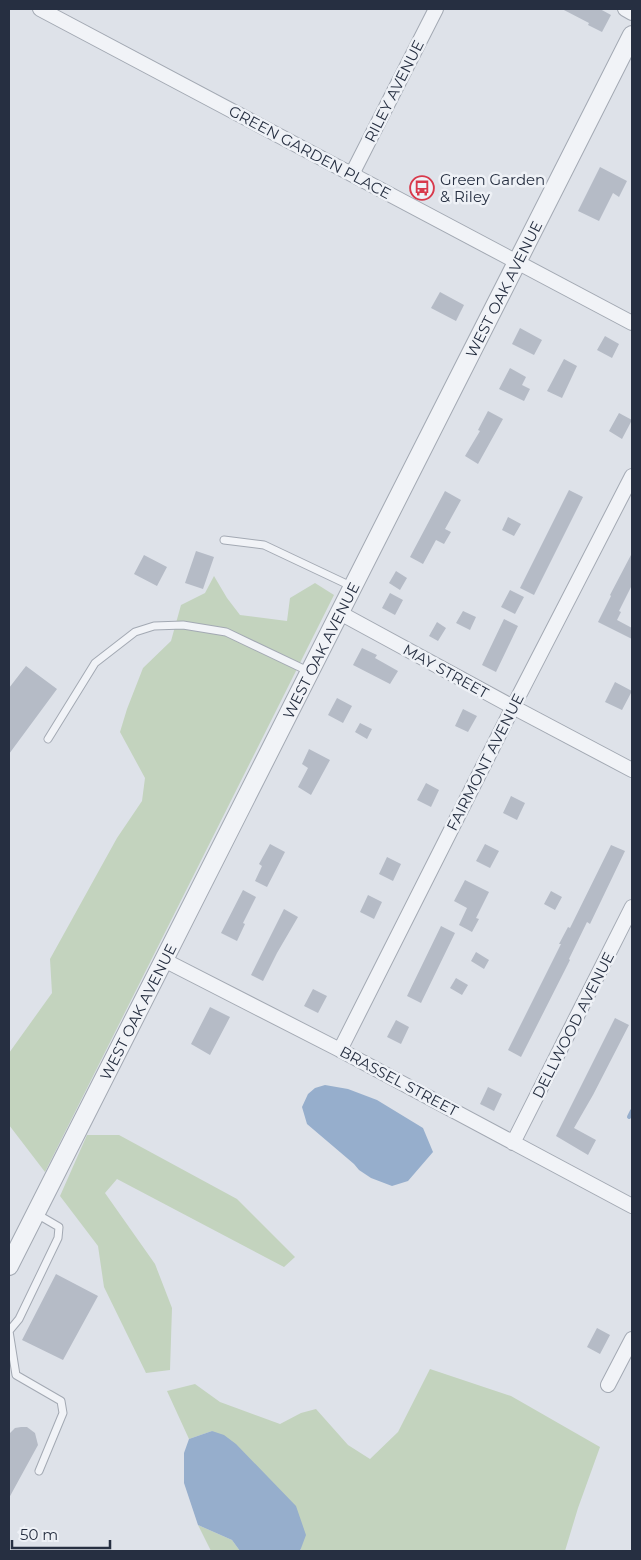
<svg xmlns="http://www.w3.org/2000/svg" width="641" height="1560" font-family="Montserrat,sans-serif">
<rect width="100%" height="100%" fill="#dee2e9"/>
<!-- green -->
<path fill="#c3d3be" d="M214 576 227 598 240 615 287 621 290 598 315 583 334 595 45 1172 9 1125V1053L52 993 50 959 117 838 142 801 145 778 120 732 127 709 143 668 171 641 181 605 205 593Z
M87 1135H119L237 1199 295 1257 284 1267 117 1179 105 1193 155 1264 172 1308 170 1370 146 1373 104 1287 98 1246 60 1196Z
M430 1369 511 1396 600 1447 578 1508 565 1551H493V1550L487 1551H300L301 1549 212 1431 189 1439 167 1391 195 1384 220 1402 280 1424 301 1413 316 1409 348 1445 370 1459 398 1432Z
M198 1525 232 1540 240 1551H211Z"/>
<!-- water -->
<path fill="#96aecc" d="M325 1085 348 1089 377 1100 423 1128 433 1152 408 1181 392 1186 371 1178 359 1170 354 1164 307 1124 302 1107 308 1094 315 1088Z
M212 1431 224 1435 236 1444 296 1506 306 1535 300 1551H240L232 1540 198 1525 184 1483V1453L189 1439Z"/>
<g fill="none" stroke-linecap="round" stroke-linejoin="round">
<!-- stream -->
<path stroke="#96aecc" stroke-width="4" d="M629 1117 632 1111"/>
</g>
<!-- building -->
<path fill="#b5bbc6" d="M562 9H600L611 15 602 32 588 25 589 23Z
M600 167 627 181 619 197 613 193 599 221 578 211Z
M440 292 464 305 456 321 431 308Z
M520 328 542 340 534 355 512 344Z
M605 336 619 344 612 358 597 350Z
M564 359 577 366 562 398 547 391Z
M510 368 526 377 522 385 530 389 524 401 499 389Z
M488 411 503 419 478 464 465 456 480 431 478 430Z
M619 413 632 420 622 439 609 431Z
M569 490 583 497 534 595 520 588Z
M445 491 461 500 445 529 451 532 444 544 436 540 423 564 410 557Z
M508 517 521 524 514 536 502 530Z
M196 551 214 557 203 589 185 583Z
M632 553V585L619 611 621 612 617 620 632 628V639L598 622 611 596 610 595Z
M144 555 167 567 157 586 134 574Z
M396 571 407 578 400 590 389 583Z
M510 590 524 597 515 614 501 607Z
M390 593 403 600 395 615 382 608Z
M463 611 476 617 470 630 456 623Z
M504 619 518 626 496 672 482 665Z
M437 622 446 628 438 641 429 636Z
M362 648 377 655 375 658 398 671 390 684 353 665Z
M26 666 57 689 9 754V688Z
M615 682 632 691 622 710 605 702Z
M337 698 352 706 343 723 328 715Z
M463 709 477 716 468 732 455 726Z
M360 723 372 729 367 739 355 732Z
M309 749 330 760 311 795 298 787 308 768 302 764Z
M426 783 439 790 431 807 417 800Z
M511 796 525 803 517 820 503 813Z
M270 844 285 852 267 887 255 881 262 866 259 864Z
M485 844 499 851 490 868 476 861Z
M611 845 625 851 590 924 587 922 569 959 570 960 521 1057 508 1050 561 944H559L568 927 570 928Z
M387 857 401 864 393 881 379 874Z
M465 880 489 892 476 918 479 919 472 932 459 925 467 908 454 901Z
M243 890 256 897 243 923 245 924 237 941 221 933Z
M551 891 562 897 555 910 544 904Z
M368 895 382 902 374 919 360 912Z
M284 909 298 917 277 953 263 981 251 975Z
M441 926 455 933 421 1003 407 996Z
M476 952 489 960 484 969 471 961Z
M456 978 468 985 462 995 450 988Z
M313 989 327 996 318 1013 304 1006Z
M210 1007 230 1017 210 1055 191 1044Z
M615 1018 629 1025 593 1095 574 1128 596 1140 588 1155 556 1136Z
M396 1020 409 1027 401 1044 387 1037Z
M488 1087 502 1094 494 1111 480 1104Z
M56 1274 98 1296 63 1360 22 1340Z
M597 1328 610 1335 600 1354 587 1347Z
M21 1427H27L35 1433 38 1445 9 1498V1434L15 1428Z"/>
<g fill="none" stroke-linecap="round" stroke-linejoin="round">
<!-- service casing -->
<g stroke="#a3a9b3" stroke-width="9">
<path id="service" d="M224 540 264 545 353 587
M48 739 95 663 135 632 154 626 183 625 226 632 310 672
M9 1331 16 1375 61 1401 63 1413 39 1471
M9 1331 19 1319 58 1238 59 1227 35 1213"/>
</g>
<!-- minor casing -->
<g stroke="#a3a9b3" stroke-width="16">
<path id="minor" d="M40 9 632 323
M625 9 632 13
M352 174 436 9
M340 613 513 707 632 770
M164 960 340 1050 632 1206
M340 1050 513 707 632 476
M513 1143 632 907
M608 1385 632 1339"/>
</g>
<!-- tertiary casing -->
<g stroke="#a3a9b3" stroke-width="20">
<g id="tertiary">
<path id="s1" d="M9 1266 632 35"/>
</g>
</g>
<!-- service -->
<use href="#service" stroke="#f1f3f7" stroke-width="7"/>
<!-- minor -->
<use href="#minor" stroke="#f1f3f7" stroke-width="14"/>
<!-- tertiary -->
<use href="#tertiary" stroke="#f1f3f7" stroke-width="18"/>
</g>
<!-- icons -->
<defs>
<g id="bus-ring" transform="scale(1.25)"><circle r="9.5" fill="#eef1f6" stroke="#d8394b" stroke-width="1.5"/><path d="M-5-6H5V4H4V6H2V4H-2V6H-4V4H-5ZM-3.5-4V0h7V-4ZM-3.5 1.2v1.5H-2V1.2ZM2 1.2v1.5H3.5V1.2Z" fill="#d8394b"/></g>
</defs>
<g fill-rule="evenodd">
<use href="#bus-ring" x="422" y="188"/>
</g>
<g text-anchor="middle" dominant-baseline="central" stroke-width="5" stroke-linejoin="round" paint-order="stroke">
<!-- street labels -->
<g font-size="15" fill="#262f41" stroke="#eef1f6">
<text transform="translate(394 91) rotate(-63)">RILEY AVENUE</text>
<text transform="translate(310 152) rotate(28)">GREEN GARDEN PLACE</text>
<text stroke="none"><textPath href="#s1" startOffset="1095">WEST OAK AVENUE</textPath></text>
<text stroke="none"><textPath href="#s1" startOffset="690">WEST OAK AVENUE</textPath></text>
<text transform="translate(446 671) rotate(29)">MAY STREET</text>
<text transform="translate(485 762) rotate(-63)">FAIRMONT AVENUE</text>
<text stroke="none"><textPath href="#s1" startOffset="285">WEST OAK AVENUE</textPath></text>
<text transform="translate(573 1025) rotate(-63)">DELLWOOD AVENUE</text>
<text transform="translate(399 1081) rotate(28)">BRASSEL STREET</text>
</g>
<!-- poi labels -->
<g font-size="15" fill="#262f41" stroke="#eef1f6" text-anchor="start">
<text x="440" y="179">Green Garden<tspan x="440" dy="17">&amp; Riley</tspan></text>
</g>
</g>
<!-- border -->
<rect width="641" height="1560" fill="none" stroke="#262f41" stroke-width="20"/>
<!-- scale -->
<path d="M12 1540v8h98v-8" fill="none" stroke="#262f41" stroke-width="2.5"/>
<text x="20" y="1540" font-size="15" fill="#262f41" stroke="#eef1f6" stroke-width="4" paint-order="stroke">50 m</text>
</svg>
